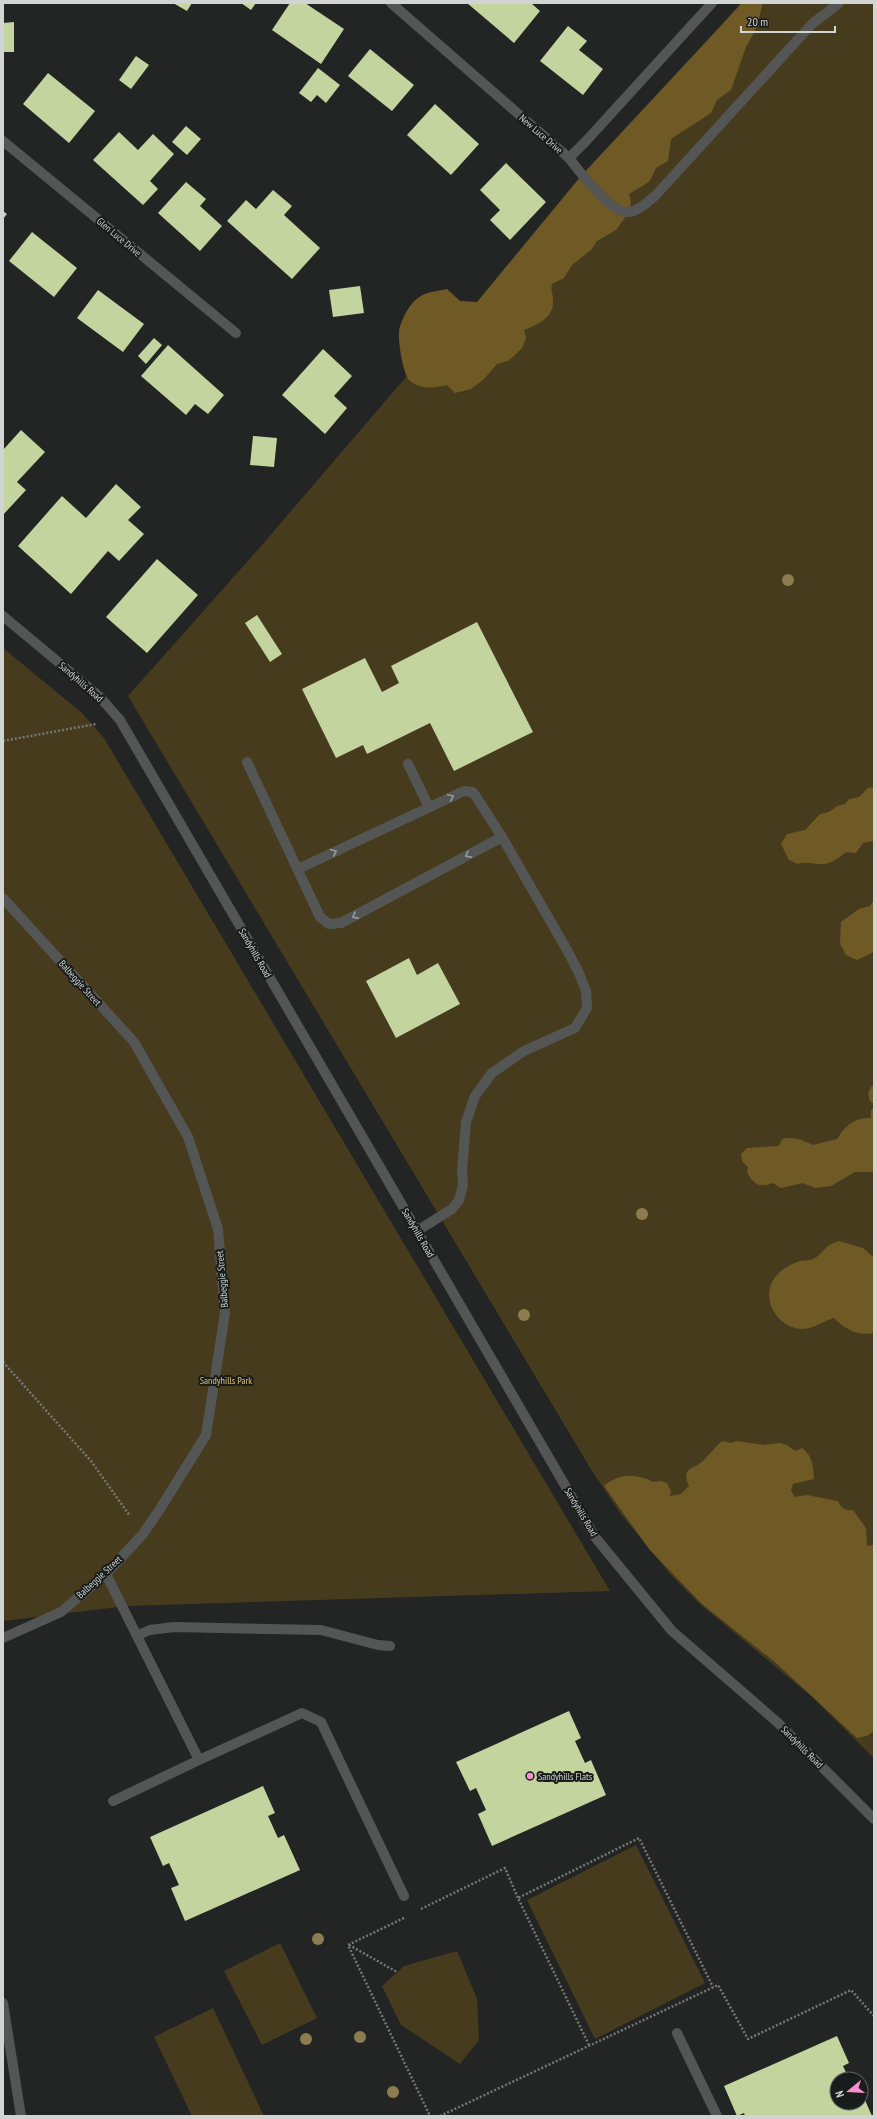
<svg xmlns="http://www.w3.org/2000/svg" width="877" height="2119" font-family="'PT Sans Narrow',sans-serif">
<rect width="100%" height="100%" fill="#222523"/>
<!-- green -->
<path fill="#473b1e" d="M741 3H874V1758L811 1696 701 1605 670 1574 621 1514 592 1471 128 696 261 546 406 377 477 302Z
M3 648 82 713 104 738 610 1591 126 1606 3 1621Z
M636 1845 705 1983 595 2039 527 1900Z
M280 1943 317 2018 262 2045 224 1971Z
M457 1951 477 1999 479 2040 460 2064 401 2025 382 1986 404 1966Z
M213 2008 264 2116H192L154 2037Z"/>
<!-- forest -->
<path fill="#6f5a26" d="M742 3H763L756 29 746 47 731 90 717 100 711 113 671 139 668 161 656 168 649 182 629 194 631 201 629 212 616 230 597 241 591 250 572 265 564 278 552 284C550 291 554 295 553 303 553 318 537 325 524 330L526 338 522 348 516 354 508 361 497 364 484 379 471 389 455 393 447 385C434 388 420 390 409 380 403 373 398 342 399 332 400 322 409 304 418 298 425 292 438 291 447 289L460 301 477 302 581 176Z
M874 787V841L863 843 856 853 846 852C840 857 831 864 823 864 814 865 807 861 798 864L789 860 781 844 787 834 805 830 820 814 829 812 837 806 845 804 849 799 859 797 868 788Z
M874 900V952L857 960 846 955 840 944 841 922 859 909 870 906Z
M874 1086V1104L870 1101 868 1094 871 1087Z
M874 1106V1172H855L831 1186 815 1188 803 1183 781 1188 773 1183C759 1188 754 1185 747 1172L748 1167 742 1161 741 1154 747 1148 779 1146 782 1139C794 1136 802 1140 813 1145L837 1139C845 1126 854 1117 871 1118V1111Z
M839 1241 863 1248 872 1256 874 1255V1333C857 1336 846 1330 834 1318 823 1321 813 1329 802 1329 775 1328 757 1293 779 1273 783 1269 791 1264 797 1262 803 1259 808 1262 815 1258 826 1251 823 1246 839 1241Z
M722 1441 731 1443 737 1441 764 1445 779 1443 787 1445 795 1451 802 1448C813 1456 813 1467 814 1479L793 1484 791 1491 795 1497 807 1495 838 1501C841 1508 845 1511 853 1510L866 1528 867 1546 873 1545 874 1546V1731L867 1736 857 1738 776 1663 702 1604 649 1549 604 1486C618 1473 637 1473 653 1482L661 1481 667 1483 671 1491 670 1496 681 1494 689 1486C680 1466 695 1470 704 1460 710 1454 715 1447 722 1441Z"/>
<!-- building -->
<path fill="#c3d49e" d="M173 3H192L187 11Z
M241 3H256L251 10Z
M290 3H305L344 29 321 64 272 30Z
M467 3H531L540 11 514 43Z
M14 22V52H3V23Z
M568 26 587 41 579 50 603 69 583 95 540 61Z
M370 49 414 85 392 111 348 76Z
M136 56 149 65 131 89 119 80Z
M318 68 340 85 326 103 317 95 311 102 299 93Z
M48 73 95 111 69 143 23 104Z
M435 104 479 144 451 175 407 135Z
M186 126 201 139 187 155 172 142Z
M119 132 138 150 153 134 174 154 150 181 158 189 143 205 93 160Z
M506 163 546 202 510 240 490 220 500 210 480 190Z
M186 182 206 199 200 206 222 226 200 251 158 213Z
M273 190 292 206 284 215 320 248 292 279 227 221 246 200 256 209Z
M3 211 7 214 3 219Z
M32 232 77 268 54 297 9 261Z
M360 286 364 313 333 317 329 290Z
M98 290 144 324 123 352 77 318Z
M154 338 162 345 146 364 138 356Z
M168 345 224 395 208 414 195 404 186 415 141 376Z
M323 349 352 376 334 396 347 408 325 434 282 395Z
M21 430 45 452 17 482 26 490 3 515V450Z
M253 436 277 438 274 467 250 465Z
M116 484 141 507 128 520 144 534 119 561 108 551 71 594 18 546 62 496 86 518Z
M157 559 198 595 147 653 106 617Z
M257 615 282 654 270 662 245 623Z
M477 622 533 732 454 771 430 723 367 754 363 745 336 758 302 689 365 658 382 692 399 683 391 666Z
M409 958 417 975 438 963 460 1004 396 1038 366 981Z
M569 1711 581 1738 575 1741 585 1763 591 1760 606 1795 492 1846 478 1814 486 1810 476 1788 470 1791 456 1762Z
M263 1786 275 1813 268 1816 278 1838 284 1835 300 1870 185 1921 171 1888 179 1885 169 1863 163 1866 150 1837Z
M837 2036 849 2063 843 2066 849 2079H837V2103H861V2091L872 2116H745L744 2113 737 2116 724 2086Z"/>
<g fill="none" stroke-linecap="round" stroke-linejoin="round">
<!-- path -->
<path stroke="#757876" stroke-width="2.5" stroke-dasharray="2 2" stroke-linecap="butt" d="M3 741 96 724
M3 1362 91 1461 130 1516
M421 1909 505 1868 518 1898
M404 1918 348 1945 430 2116
M349 1945 397 1972
M589 2045 518 1898 639 1838 713 1987
M440 2116 718 1985 748 2039 851 1990 874 2016"/>
<!-- service -->
<path stroke="#545656" stroke-width="10" d="M569 158C579 171 611 214 629 212 639 211 647 202 655 196L812 24 839 3
M247 762 320 917 329 924 341 923 502 837
M408 764 429 807
M298 869 464 791 473 792 502 837 567 950 579 973 586 991 587 1008 575 1028 524 1051 492 1073 475 1096 466 1122 462 1171 463 1185 459 1200 452 1209 417 1231
M106 1574 199 1760 113 1801
M138 1635 150 1630 174 1627 321 1630 378 1645 390 1646
M199 1760 302 1713 321 1722 404 1896
M677 2033 717 2116"/>
<!-- minor -->
<path stroke="#545656" stroke-width="10" d="M391 3 569 158 587 140 712 3
M3 141 236 333
M3 616 99 696 120 720 595 1537 672 1631 777 1722 874 1819
M3 898 134 1042 188 1137 218 1229 225 1313 206 1435 160 1509 143 1534 106 1574 61 1612 3 1638
M3 2003 21 2116"/>
</g>
<!-- trees -->
<g fill="#8c7c50">
<circle cx="788" cy="580" r="6"/>
<circle cx="642" cy="1214" r="6"/>
<circle cx="524" cy="1315" r="6"/>
<circle cx="318" cy="1939" r="6"/>
<circle cx="360" cy="2037" r="6"/>
<circle cx="306" cy="2039" r="6"/>
<circle cx="393" cy="2092" r="6"/>
</g>
<!-- one-way arrows -->
<defs><path id="oneway-chevron" d="M-2-3.5L2.5 0L-2 3.5" fill="none" stroke-width="1.6" stroke-linecap="round" stroke-linejoin="round"/></defs>
<g stroke="#999b9b">
<use href="#oneway-chevron" transform="translate(451 797) rotate(-25)"/>
<use href="#oneway-chevron" transform="translate(334 852) rotate(-25)"/>
<use href="#oneway-chevron" transform="translate(468 855) rotate(152)"/>
<use href="#oneway-chevron" transform="translate(355 916) rotate(151)"/>
</g>
<!-- markers -->
<circle fill="#f690d0" stroke="#181c1a" stroke-width="1.5" cx="530" cy="1776" r="4"/>
<g text-anchor="middle" dominant-baseline="central" stroke-width="4" stroke-linejoin="round" paint-order="stroke">
<!-- street labels -->
<g font-size="10" fill="#d2d4d3" stroke="#181c1a">
<text transform="translate(541 134) rotate(41)">New Luce Drive</text>
<text transform="translate(119 237) rotate(40)">Glen Luce Drive</text>
<text transform="translate(81 682) rotate(41)">Sandyhills Road</text>
<text transform="translate(255 953) rotate(60)">Sandyhills Road</text>
<text transform="translate(80 983) rotate(48)">Balbeggie Street</text>
<text transform="translate(418 1233) rotate(60)">Sandyhills Road</text>
<text transform="translate(222 1279) rotate(-95)">Balbeggie Street</text>
<text transform="translate(581 1512) rotate(59)">Sandyhills Road</text>
<text transform="translate(99 1577) rotate(-43)">Balbeggie Street</text>
<text transform="translate(802 1747) rotate(45)">Sandyhills Road</text>
</g>
<!-- park labels -->
<g font-size="10" fill="#e3c374" stroke="#181c1a">
<text x="226" y="1380">Sandyhills Park</text>
</g>
<!-- poi labels -->
<g font-size="10" fill="#d2d4d3" stroke="#181c1a" text-anchor="start">
<text x="538" y="1776">Sandyhills Flats</text>
</g>
</g>
<!-- border -->
<rect width="877" height="2119" fill="none" stroke="#d2d4d3" stroke-width="8"/>
<!-- north arrow -->
<g transform="translate(849 2091) rotate(252)"><circle r="19" fill="#181c1a" stroke="#626664"/>
<path d="M0-3L7 15L0 10L-7 15Z" fill="#f690d0"/>
<text y="-6" font-size="11" font-weight="bold" text-anchor="middle" fill="#d2d4d3">N</text>
</g>
<!-- scale -->
<path d="M741 26v6h94v-6" fill="none" stroke="#d2d4d3" stroke-width="2"/>
<text x="747" y="26" font-size="12" fill="#d2d4d3" stroke="#181c1a" stroke-width="3" paint-order="stroke">20 m</text>
</svg>
